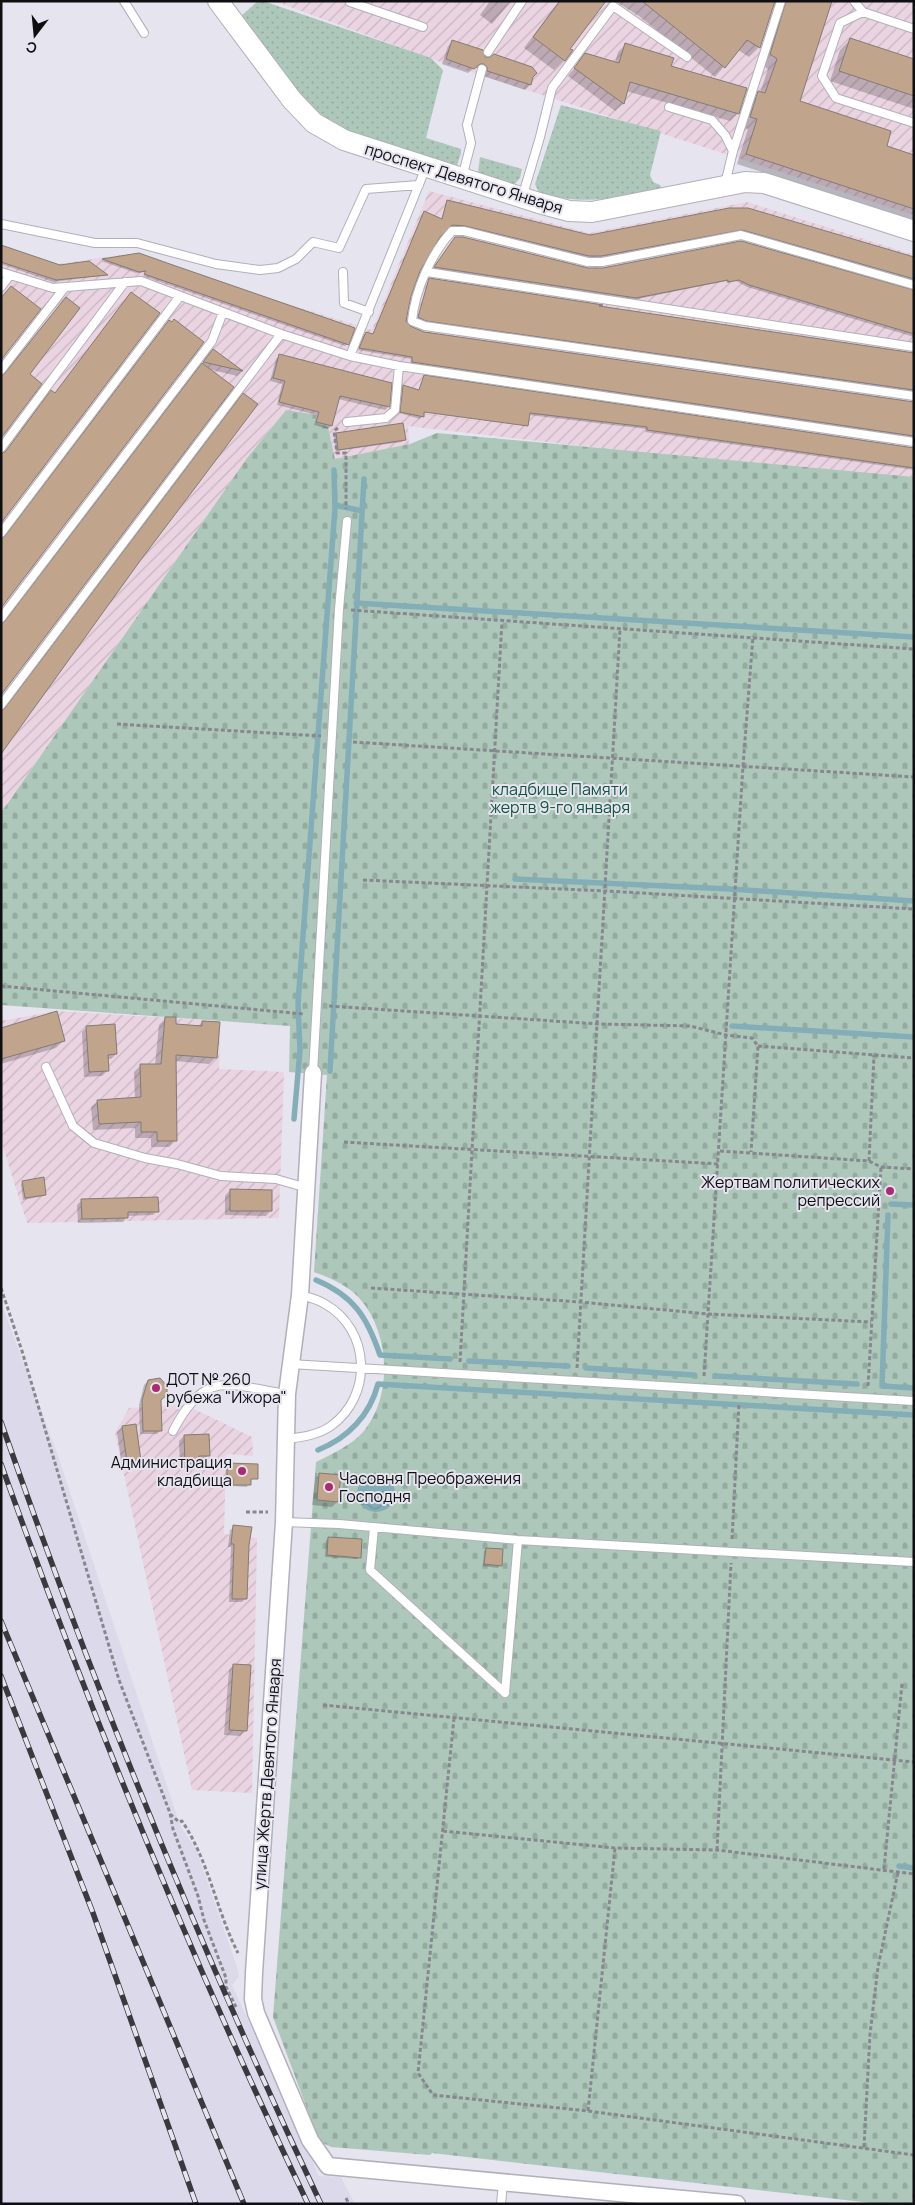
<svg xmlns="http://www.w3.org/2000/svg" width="915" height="2205" font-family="Manrope,sans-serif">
<defs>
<pattern id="industrial-furrows" width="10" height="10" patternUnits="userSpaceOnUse" patternTransform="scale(1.25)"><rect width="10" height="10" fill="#ebd4e2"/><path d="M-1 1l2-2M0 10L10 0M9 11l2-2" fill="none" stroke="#c8b5c1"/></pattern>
<pattern id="green-dots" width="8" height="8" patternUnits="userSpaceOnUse" patternTransform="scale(1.25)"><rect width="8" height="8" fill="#adc8ba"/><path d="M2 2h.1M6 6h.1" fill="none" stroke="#94ab9f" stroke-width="1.8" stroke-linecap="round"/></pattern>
<pattern id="cemetery-stones" width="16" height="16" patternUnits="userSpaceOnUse" patternTransform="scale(1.25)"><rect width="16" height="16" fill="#adc8ba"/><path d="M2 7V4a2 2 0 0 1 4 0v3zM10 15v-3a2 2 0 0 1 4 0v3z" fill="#94ab9f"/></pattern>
<pattern id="water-waves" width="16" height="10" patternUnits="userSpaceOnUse" patternTransform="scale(1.25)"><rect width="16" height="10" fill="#83aeb7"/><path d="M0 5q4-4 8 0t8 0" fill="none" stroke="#70949c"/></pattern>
</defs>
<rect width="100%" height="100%" fill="#e5e4ef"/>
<!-- built -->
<path fill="#dcd9eb" d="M1 1302 59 1459 178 1819 183 1830 196 1849 237 1967 239 1977 232 1985 319 2176 341 2177 355 2204H4L1 2195Z"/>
<!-- industrial -->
<path fill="url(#industrial-furrows)" d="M274 1H914V215L443 63Z
M429 191 589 233 747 202 914 255V484L408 426 409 445 335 459 328 427 286 410 247 458 1 813V246L51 265 127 254 372 330Z
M56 1011 220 1021 219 1069 284 1072 279 1218 27 1223 1 1141V1021Z
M178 1405 194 1409 252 1437 253 1456 226 1454 224 1534 257 1538 252 1793 192 1790 115 1433 129 1408Z"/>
<!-- green -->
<path fill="url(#green-dots)" d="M258 1H263L431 58 443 70 426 138 461 149V153L457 166C414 152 352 140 318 112 291 90 263 45 241 16Z
M561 105 661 131 650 175 653 182 660 185 662 189C613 198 589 206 539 193L535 184Z
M480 157 522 169 520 178 514 185 478 173Z"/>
<!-- cemetery -->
<path fill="url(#cemetery-stones)" d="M286 410 317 415 315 422 328 427 335 459 410 444 437 433 914 477V2204H880L432 2153 430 2155 331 2147 319 2141 273 2017 316 1462C332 1454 352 1445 364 1431 393 1395 390 1333 360 1299 348 1285 330 1278 314 1272L327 1075 289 1072 290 1026 1 1005V813L247 458Z"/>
<!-- water -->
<path fill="url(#water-waves)" d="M357 1493a19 19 0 1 1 38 0a19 19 0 1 1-38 0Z"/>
<!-- shadow -->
<path fill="#0003" d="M490 1H511L492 24 480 15Z
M559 1H605L568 50 564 60 554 70 524 48Z
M615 1H831L798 102 885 147 914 156V222L737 164 748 129 741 127 749 102 760 93 768 69 761 64 777 13 773 4 759 47 749 57 738 50 715 77 639 16Z
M851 39 914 60V109L830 81 840 50Z
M453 41 484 58 532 77 530 85 525 90 483 76 479 68H474L468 73 442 64 448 46Z
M625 45 670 67 738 113 730 121 626 91 623 104 615 111 568 76 585 55 615 63 618 52Z
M447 201 590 236 729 209 914 259V282L738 231 598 258H586L463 227H447L432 246 419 270 410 295 405 324 424 333 914 403V440L410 364 411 359 358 350 364 335 366 333 372 336 422 215 424 213 441 220Z
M453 240 588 269 914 291V337L747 287 736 281 727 283 726 281 633 300 433 269Z
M1 246 60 267 106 275 53 282 1 264Z
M139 255 347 344 345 346 143 276 146 272 136 273 101 261Z
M430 279 601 306 599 307 914 354V393L424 322 417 320Z
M213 350 242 371 237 376 208 369 5 623Z
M279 356 390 384 388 407 385 410 338 399 331 426 328 429 314 425 317 415 277 405 282 384 270 381 276 359Z
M424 377 914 449V470L645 432 646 429 529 415 418 410V413L525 428 423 414 420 419 399 413 401 389 403 387 418 391Z
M336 434 404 440 402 442 336 451 334 436Z
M166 1018 174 1025 198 1027 203 1022 216 1057 209 1064 175 1061 176 1140 169 1147H151V1138H135V1128L93 1130 91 1107 98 1101 135 1099 134 1072 141 1065H155L159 1025Z
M87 1027 116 1054 111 1059H107V1071L102 1076 84 1077 82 1032Z
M1 1029 64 1040 56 1048 1 1064Z
M23 1182 45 1194 43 1196 23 1200 21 1184Z
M230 1190 271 1210 266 1216 225 1215V1196Z
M82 1200 157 1211 153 1215 127 1216 123 1222 78 1223 77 1205Z
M148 1381 160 1401 161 1430 157 1434H140L139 1405 144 1385Z
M122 1427 140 1460 134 1465 122 1467 117 1432Z
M184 1436 208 1455 203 1460 197 1461 192 1468H180L179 1441Z
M228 1464 256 1478 249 1480 247 1487 232 1486V1480H225L226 1467Z
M320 1474 337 1502 332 1507 312 1505 315 1479Z
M234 1527 247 1545 246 1598 242 1602H229L231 1547H228L230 1530Z
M329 1538 360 1557 357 1559 325 1557 326 1540Z
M486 1549 500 1565 498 1568 483 1566 484 1551Z
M234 1665 250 1667 245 1731 240 1736 224 1735 229 1670Z"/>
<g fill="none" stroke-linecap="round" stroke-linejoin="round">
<!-- stream -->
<path stroke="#83aeb7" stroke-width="5.5" d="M335 505 362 511
M356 603 914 637
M515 879 730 889 914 901
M732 1026 914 1037
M330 1071 364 479
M294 1119 300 1050 298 1003 335 508 334 470
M891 1204 914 1205
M888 1215 882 1386 914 1388
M316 1280C354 1296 367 1317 380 1355L450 1359
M469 1361 568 1366
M586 1368 693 1375
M715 1376 857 1384
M318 1450C348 1438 370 1415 378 1384L914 1415
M899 1866 914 1868"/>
</g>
<!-- building -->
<path fill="#c0a48b" stroke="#837b74" d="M560 1H606L570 49 573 50 565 61 533 37Z
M642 1H775L760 48 747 40 725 68Z
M786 1H832L800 101 891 131 887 146 914 155V209L746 154 757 119 750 117 758 91 765 93 777 59 770 54Z
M850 38 914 59V96L839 71Z
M452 40 483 50 485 57H490L494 54 532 67 537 73 533 77 531 85 487 71V67L484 64H480L474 69 446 59Z
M625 43 674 58 671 66 747 88 739 114 630 82 624 104 574 68 585 53 619 63Z
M447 200 590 235 729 208H748L914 257V279L742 230 601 256H589L465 226 452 225 440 237 420 271 411 296 406 321 410 326 424 332 914 402V436L412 362V357L359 348 366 332 373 334 424 211 442 219Z
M455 237H463L588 268H603L741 241 914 290V334L749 285 739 280 728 282V280L636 298 434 267Z
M1 245 60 265 89 261 108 275 56 280 1 262Z
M139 253 170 264 355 328 349 345 144 274 146 271 139 272 102 259Z
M429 278 603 305 599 306 914 353V390L426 321 418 317Z
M11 286 41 309 1 360V298Z
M131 292 160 313 1 523V454L6 451 51 390 55 393Z
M66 297 80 308 30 374 42 384 1 438V376L5 373Z
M174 319 204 342 1 608V539L5 536 169 320 172 322Z
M213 349 243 371 203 362Z
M279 354 392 383 390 407 340 396 332 426 316 422 319 412 279 402 285 381 273 378Z
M202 363 234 387 1 695V624L5 621Z
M424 375 914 448V468L647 430V427L530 413 528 426 424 412V417L400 412 403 385 419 390Z
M243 393 258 404 140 561 1 754V711L5 708Z
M403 423 406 440 338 450 336 433Z
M57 1011 65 1041 1 1059V1028Z
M165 1017H176V1024L202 1026V1021L220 1022 217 1058 176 1055 177 1141H157V1132H141V1122L99 1124 97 1100 141 1097 140 1064H161Z
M115 1024 117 1054 108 1055 109 1071 89 1072 86 1026Z
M44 1177 46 1195 25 1198 22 1181Z
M230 1189 272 1190V1211H230Z
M158 1197 159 1212H128V1218L82 1219 81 1199Z
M160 1378 167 1386V1395L161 1400 162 1431H143L142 1400 148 1380Z
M136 1424 141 1461 127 1462 122 1426Z
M209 1434 210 1456H199V1463H185L184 1435Z
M227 1463 258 1464V1479H251V1485H233V1478H227Z
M319 1473 341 1475 338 1502 317 1500Z
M233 1525 252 1527 249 1545 247 1599H232L234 1544H231Z
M328 1537 362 1539 361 1558 327 1555Z
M486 1548 503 1549 502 1566 484 1564Z
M233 1664 251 1665 247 1731 229 1730Z"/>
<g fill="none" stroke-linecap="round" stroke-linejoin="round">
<!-- service casing -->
<g stroke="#b1afba" stroke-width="10">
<path id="service" d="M124 1 144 33
M854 1 863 12 914 29
M350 2 423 27
M863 12 840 23 822 76 836 98 914 123
M488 52 522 1
M669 107 712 120 725 135 733 151
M462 178 471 143 467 125 482 69
M725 184 733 151 781 1
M522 198 540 137 552 88 613 6 687 57
M1 224 95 243H137L216 264 260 270 278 268 296 259 313 242 339 248 366 189 419 185
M1 272 53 288 141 281 281 334 350 356 399 366 914 442
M343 272 344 303 369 312
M427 272 914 347
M914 285 741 235 602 262H588L464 231H452C431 254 415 290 412 321L425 326 914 396
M1 287 10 275
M350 356 426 167
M1 370 65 287
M347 422 386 418 395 410 399 366
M1 448 125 282
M1 533 180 296
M1 618 212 341 223 312
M1 705 281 334
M46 1067 73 1126 94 1143 145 1158 177 1164 221 1176 276 1179 307 1188
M313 1073 339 609 347 521
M290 1364 914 1401
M173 1431C206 1368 227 1385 287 1394
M287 1439C302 1437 318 1435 331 1426 373 1396 371 1330 325 1304 317 1299 308 1297 300 1295
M284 1522 339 1524 518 1540 914 1562
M374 1528 370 1570 505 1693
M505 1693 518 1540
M501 2204 503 2183"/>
</g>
<!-- minor casing -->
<g stroke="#b1afba" stroke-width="19">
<path id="minor" d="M313 1073 300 1295 287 1394 284 1522 254 1973 253 1999 256 2013 310 2140 328 2166 737 2204"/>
</g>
<!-- tertiary casing -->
<g stroke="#b1afba" stroke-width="22">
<path id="tertiary" d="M218 1 292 100 314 123 344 140 539 203 569 211 592 212 745 182 764 183 914 231"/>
</g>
<!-- path -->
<path stroke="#88878f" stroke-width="3" stroke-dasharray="4 2.5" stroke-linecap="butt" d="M338 428 334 431 337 453H346V509
M351 610 914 649
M117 724 321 736
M353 742 914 777
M363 880 606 891 914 909
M1 986 304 1014
M329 1006 599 1024 690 1026 726 1035 752 1038 758 1046 751 1152
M758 1046 914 1058
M344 1142 719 1164
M720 1151 869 1161 881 1167 914 1169
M869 1161 874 1055
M1 1288 22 1351 119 1680 170 1813 173 1829 198 1896 204 1920 226 1978V1987L236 2007
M371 1288 580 1302 708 1314 871 1322
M460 1362 502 621
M577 1368 620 629
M704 1376 743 766 753 636
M868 1386 881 1167
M246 1512H268
M732 1539 739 1403
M323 1705 914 1762
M454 1718 418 2073 433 2095 588 2111 914 2155
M170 1814 179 1822 182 1821C209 1861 216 1910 238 1953
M443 1831 615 1848 717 1850 914 1874
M717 1850 731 1563
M884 1869 902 1684
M588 2111 615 1848
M864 2147 870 2034 878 1967 898 1872
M346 2198 349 2204"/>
<!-- service -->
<use href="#service" stroke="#fff" stroke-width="8"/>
<!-- minor -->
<use href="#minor" stroke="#fff" stroke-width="16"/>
<!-- tertiary -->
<use href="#tertiary" stroke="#fff" stroke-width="20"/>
<!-- rail casing -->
<g stroke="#3a3a3e" stroke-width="5.5">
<path id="rail" d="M1 1422C94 1688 200 1949 321 2204
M1 1464C91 1715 193 1963 308 2204
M1 1621 244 2204
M1 1676 93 1913 196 2204"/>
</g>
<!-- rail -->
<use href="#rail" stroke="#e5e4ef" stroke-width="4" stroke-dasharray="11" stroke-linecap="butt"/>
</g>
<!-- markers -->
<g fill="#ac2973" stroke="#e5e4ef" stroke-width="2">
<circle cx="890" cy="1191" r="5"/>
<circle cx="156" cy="1388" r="5"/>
<circle cx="242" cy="1471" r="5"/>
<circle cx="329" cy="1487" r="5"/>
</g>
<g text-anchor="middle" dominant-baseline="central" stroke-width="4" stroke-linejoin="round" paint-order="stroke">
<!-- street labels -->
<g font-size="16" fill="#0f0f12" stroke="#e5e4ef">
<text transform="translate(464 178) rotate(17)">проспект Девятого Января</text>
<text transform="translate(267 1774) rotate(-86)">улица Жертв Девятого Января</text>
</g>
<!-- park labels -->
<g font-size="16" fill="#10553c" stroke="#e5e4ef">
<text x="560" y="789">кладбище Памяти<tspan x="560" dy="18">жертв 9-го января</tspan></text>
</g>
<!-- poi labels -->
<g font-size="16" fill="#0f0f12" stroke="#e5e4ef" text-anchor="end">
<text x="880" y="1182">Жертвам политических<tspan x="880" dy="18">репрессий</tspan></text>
<text x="166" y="1379" text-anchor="start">ДОТ № 260<tspan x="166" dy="18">рубежа "Ижора"</tspan></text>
<text x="232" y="1462">Администрация<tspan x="232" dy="18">кладбища</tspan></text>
<text x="339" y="1478" text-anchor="start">Часовня Преображения<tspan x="339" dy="18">Господня</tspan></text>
</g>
</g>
<!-- border -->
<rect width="915" height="2205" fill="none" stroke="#0f0f12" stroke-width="5"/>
<!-- north arrow -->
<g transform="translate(35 35) rotate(196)" stroke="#e5e4ef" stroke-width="4" paint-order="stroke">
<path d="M0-4L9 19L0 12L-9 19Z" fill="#0f0f12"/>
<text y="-8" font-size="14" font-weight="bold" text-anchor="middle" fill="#0f0f12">С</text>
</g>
</svg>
